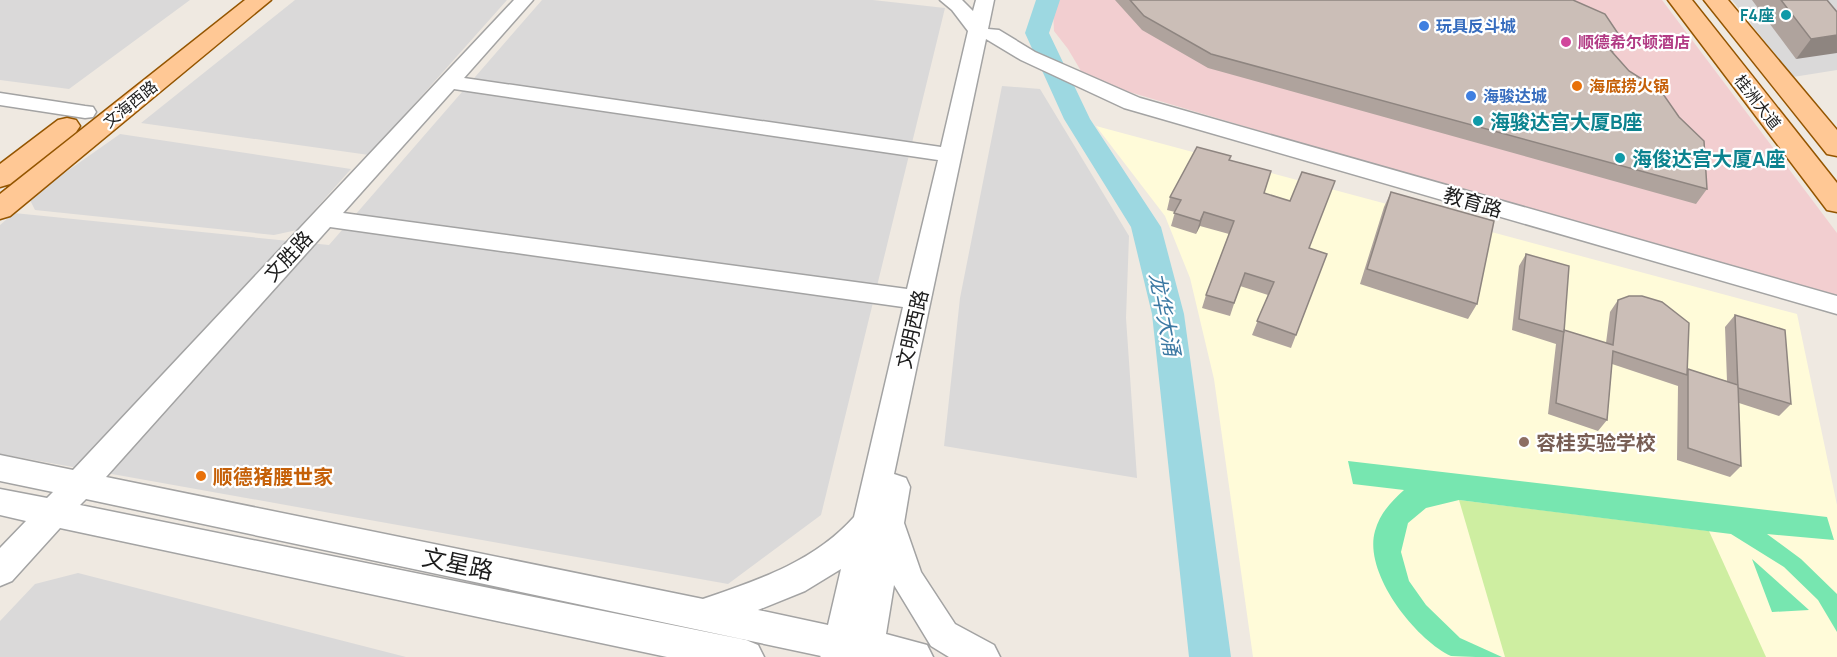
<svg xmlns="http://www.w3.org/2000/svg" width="1837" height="657" font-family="Manrope,'Noto Sans SC',sans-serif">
<rect width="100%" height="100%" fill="#efe9e1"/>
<!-- residential -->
<path fill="#dad9d9" d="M0 0H190L69 89 0 80Z
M295 0H507L369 155 141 123Z
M542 0H873L945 8 821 515 728 584 0 454V225L14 213 329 245Z
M1732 0H1837V70L1793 77Z
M1002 86 1040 89 1129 236 1126 318 1137 478 944 446 960 298Z
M120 134 351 169 297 230 274 235 35 210 29 198Z
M78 573 406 657H0V621L35 584Z"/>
<!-- commercial -->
<path fill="#f2ced0" d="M1060 0H1662L1837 233V303L1126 91 1081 71 1068 49 1054 31 1053 9Z"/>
<!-- education -->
<path fill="#fffbd9" d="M1096 126 1797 314 1837 505V657H1253L1214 379 1190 278 1165 216Z"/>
<!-- grass -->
<path fill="#ceeea1" d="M1459 500 1709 531 1766 657H1505Z"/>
<!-- pitch -->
<path fill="#77e6b0" d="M1348 461 1827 517 1834 540 1767 534 1801 559 1837 594V632L1818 600 1784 567 1731 534 1459 500 1426 508 1408 523 1401 552 1409 581 1426 605 1460 638 1502 657C1488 657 1464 657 1451 656 1415 639 1363 573 1375 531 1380 513 1391 502 1404 490L1353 484Z
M1752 559 1809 610 1772 612Z"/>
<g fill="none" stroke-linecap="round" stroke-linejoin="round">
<!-- river -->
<path fill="#9dd8e1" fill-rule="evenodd" d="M1036 0H1060L1049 33 1090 119 1161 227 1184 314 1231 657H1189L1152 314 1131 227 1064 119 1025 33Z"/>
<!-- minor casing -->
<g stroke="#a3a3a3" stroke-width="3">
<path id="minor" d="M514 0H533L464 78 941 147 968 31 952 10 940 0H962L973 11 976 0H994L988 29 999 30 1035 52 1140 98 1837 296V314L1124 108 1021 60 986 39 894 474 906 478 910 487 904 523 921 572 955 624 994 645 1000 657H949L931 646 894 585 886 634 927 645 933 657H820L821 656 86 499 80 505 746 640 758 645 764 657H667L60 528 12 581 0 586V548L26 521 0 515V489L47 498 53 492 0 481V455L73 470ZM454 89 938 160 907 289 343 213ZM330 227 903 307 854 517C814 562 758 580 703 599L106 477ZM841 569 828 625 758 610 805 591Z
M0 93 85 106 93 107 96 112 93 117 85 118 0 105Z"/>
</g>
<!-- major casing -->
<g stroke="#945500" stroke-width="3">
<path id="major" d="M245 0H271L10 216 0 219V194Z
M1668 0H1692L1837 183V212L1827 210Z
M1704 0H1728L1837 130V156L1827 154Z
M67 118 76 120 80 126 76 132 10 184 0 187V164L58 120Z"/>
</g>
<!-- minor -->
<use href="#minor" fill="#fff" fill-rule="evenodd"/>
<!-- major -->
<use href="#major" fill="#ffc895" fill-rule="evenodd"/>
</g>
<!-- wall -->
<path fill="#afa39d" d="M1115 0H1573L1613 52 1707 189 1696 204 1208 68 1142 30Z
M1752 0H1827L1837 12 1796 59Z
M1230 160 1264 193 1309 248 1327 254 1291 348 1252 335 1268 295 1240 286 1230 316 1202 308 1206 295 1229 234 1200 226 1196 234 1171 226 1175 212 1167 210 1170 197Z
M1391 192 1477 304 1468 319 1360 284 1384 207Z
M1526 254 1564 330 1606 343 1610 312 1618 300 1687 370 1727 381 1725 327 1735 315 1791 404 1779 416 1739 403 1741 466 1730 477 1677 460 1678 386 1612 364 1607 420 1598 431 1548 414 1556 344 1512 330 1519 266Z"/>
<!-- shaded-wall -->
<path fill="#8e8580" d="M1837 35V53L1796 59 1811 39Z
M1621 38 1613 52 1596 58 1605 44Z
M1204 212 1200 226 1196 234 1200 221Z"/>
<!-- building -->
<path fill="#cbbeb7" stroke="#8e8580" stroke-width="1.5" d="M1130 0H1573L1605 14 1621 38 1605 44 1629 71 1661 91 1679 117 1704 141 1707 189 1211 54 1144 16Z
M1781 0H1827L1837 12V35L1811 39Z
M1197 147 1231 156 1229 160 1271 171 1264 193 1290 201 1302 172 1335 181 1309 248 1327 254 1296 335 1257 321 1274 282 1245 273 1234 303 1206 295 1234 221 1204 212 1200 221 1174 213 1181 200 1170 197Z
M1391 192 1494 221 1477 304 1367 269Z
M1526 254 1569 266 1564 332 1519 319Z
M1629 296H1642L1662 302 1689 323 1687 375 1613 351 1607 420 1556 403 1564 330 1613 345 1618 300Z
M1735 315 1785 330 1791 404 1738 388Z
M1688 369 1738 385 1741 466 1688 448Z"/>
<!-- markers -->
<g fill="#0f9aa8" stroke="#fff" stroke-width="2">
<circle cx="1786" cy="15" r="6"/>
<circle cx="1478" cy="121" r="6"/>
<circle cx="1620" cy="158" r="6"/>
</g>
<g fill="#3f7fe0" stroke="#fff" stroke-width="2">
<circle cx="1424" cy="26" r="6"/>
<circle cx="1471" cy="96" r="6"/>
</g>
<circle fill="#d1479c" stroke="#fff" stroke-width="2" cx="1566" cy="42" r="6"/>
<g fill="#e8710a" stroke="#fff" stroke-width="2">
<circle cx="1577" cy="86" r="6"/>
<circle cx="201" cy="476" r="6"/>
</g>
<circle fill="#8d6e63" stroke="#fff" stroke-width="2" cx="1524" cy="442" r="6"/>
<g text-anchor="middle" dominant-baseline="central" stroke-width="4.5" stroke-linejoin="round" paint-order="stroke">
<!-- far-culture labels -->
<g font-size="16" font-weight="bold" fill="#0d838f" stroke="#fff" text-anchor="end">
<text x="1774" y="15">F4座</text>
</g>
<!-- far-shop labels -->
<g font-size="16" font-weight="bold" fill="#366cbe" stroke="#fff" text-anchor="start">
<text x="1436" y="26">玩具反斗城</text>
<text x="1483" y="96">海骏达城</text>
</g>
<!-- far-hotel labels -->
<g font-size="16" font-weight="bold" fill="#b23c85" stroke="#fff" text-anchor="start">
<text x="1578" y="42">顺德希尔顿酒店</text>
</g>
<!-- far-food labels -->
<g font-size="16" font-weight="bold" fill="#c56008" stroke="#fff" text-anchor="start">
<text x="1589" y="86">海底捞火锅</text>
</g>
<!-- far-street labels -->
<g font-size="16" fill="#1c1c1c" stroke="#fff">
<text transform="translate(1758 102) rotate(52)">桂洲大道</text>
<text transform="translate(130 104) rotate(-39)">文海西路</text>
</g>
<!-- culture labels -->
<g font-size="20" font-weight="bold" fill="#0d838f" stroke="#fff" text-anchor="start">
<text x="1490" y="121">海骏达宫大厦B座</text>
<text x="1632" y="158">海俊达宫大厦A座</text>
</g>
<!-- street labels -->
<g font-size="20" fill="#1c1c1c" stroke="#fff">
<text transform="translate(1473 202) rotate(16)">教育路</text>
<text transform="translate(288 256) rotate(-47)">文胜路</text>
<text transform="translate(912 329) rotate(-77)">文明西路</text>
</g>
<!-- education labels -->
<g font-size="20" font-weight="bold" fill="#785e54" stroke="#fff" text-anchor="start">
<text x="1536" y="442">容桂实验学校</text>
</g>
<!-- food labels -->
<g font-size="20" font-weight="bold" fill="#c56008" stroke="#fff" text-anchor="start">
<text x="213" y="476">顺德猪腰世家</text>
</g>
<!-- water labels -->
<g font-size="21" font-style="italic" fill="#3c79a3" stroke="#fff">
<text transform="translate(1165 314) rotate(79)">龙华大涌</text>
</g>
<!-- near-street labels -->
<g font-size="24" fill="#1c1c1c" stroke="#fff">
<text transform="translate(458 563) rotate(12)">文星路</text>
</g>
</g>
</svg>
